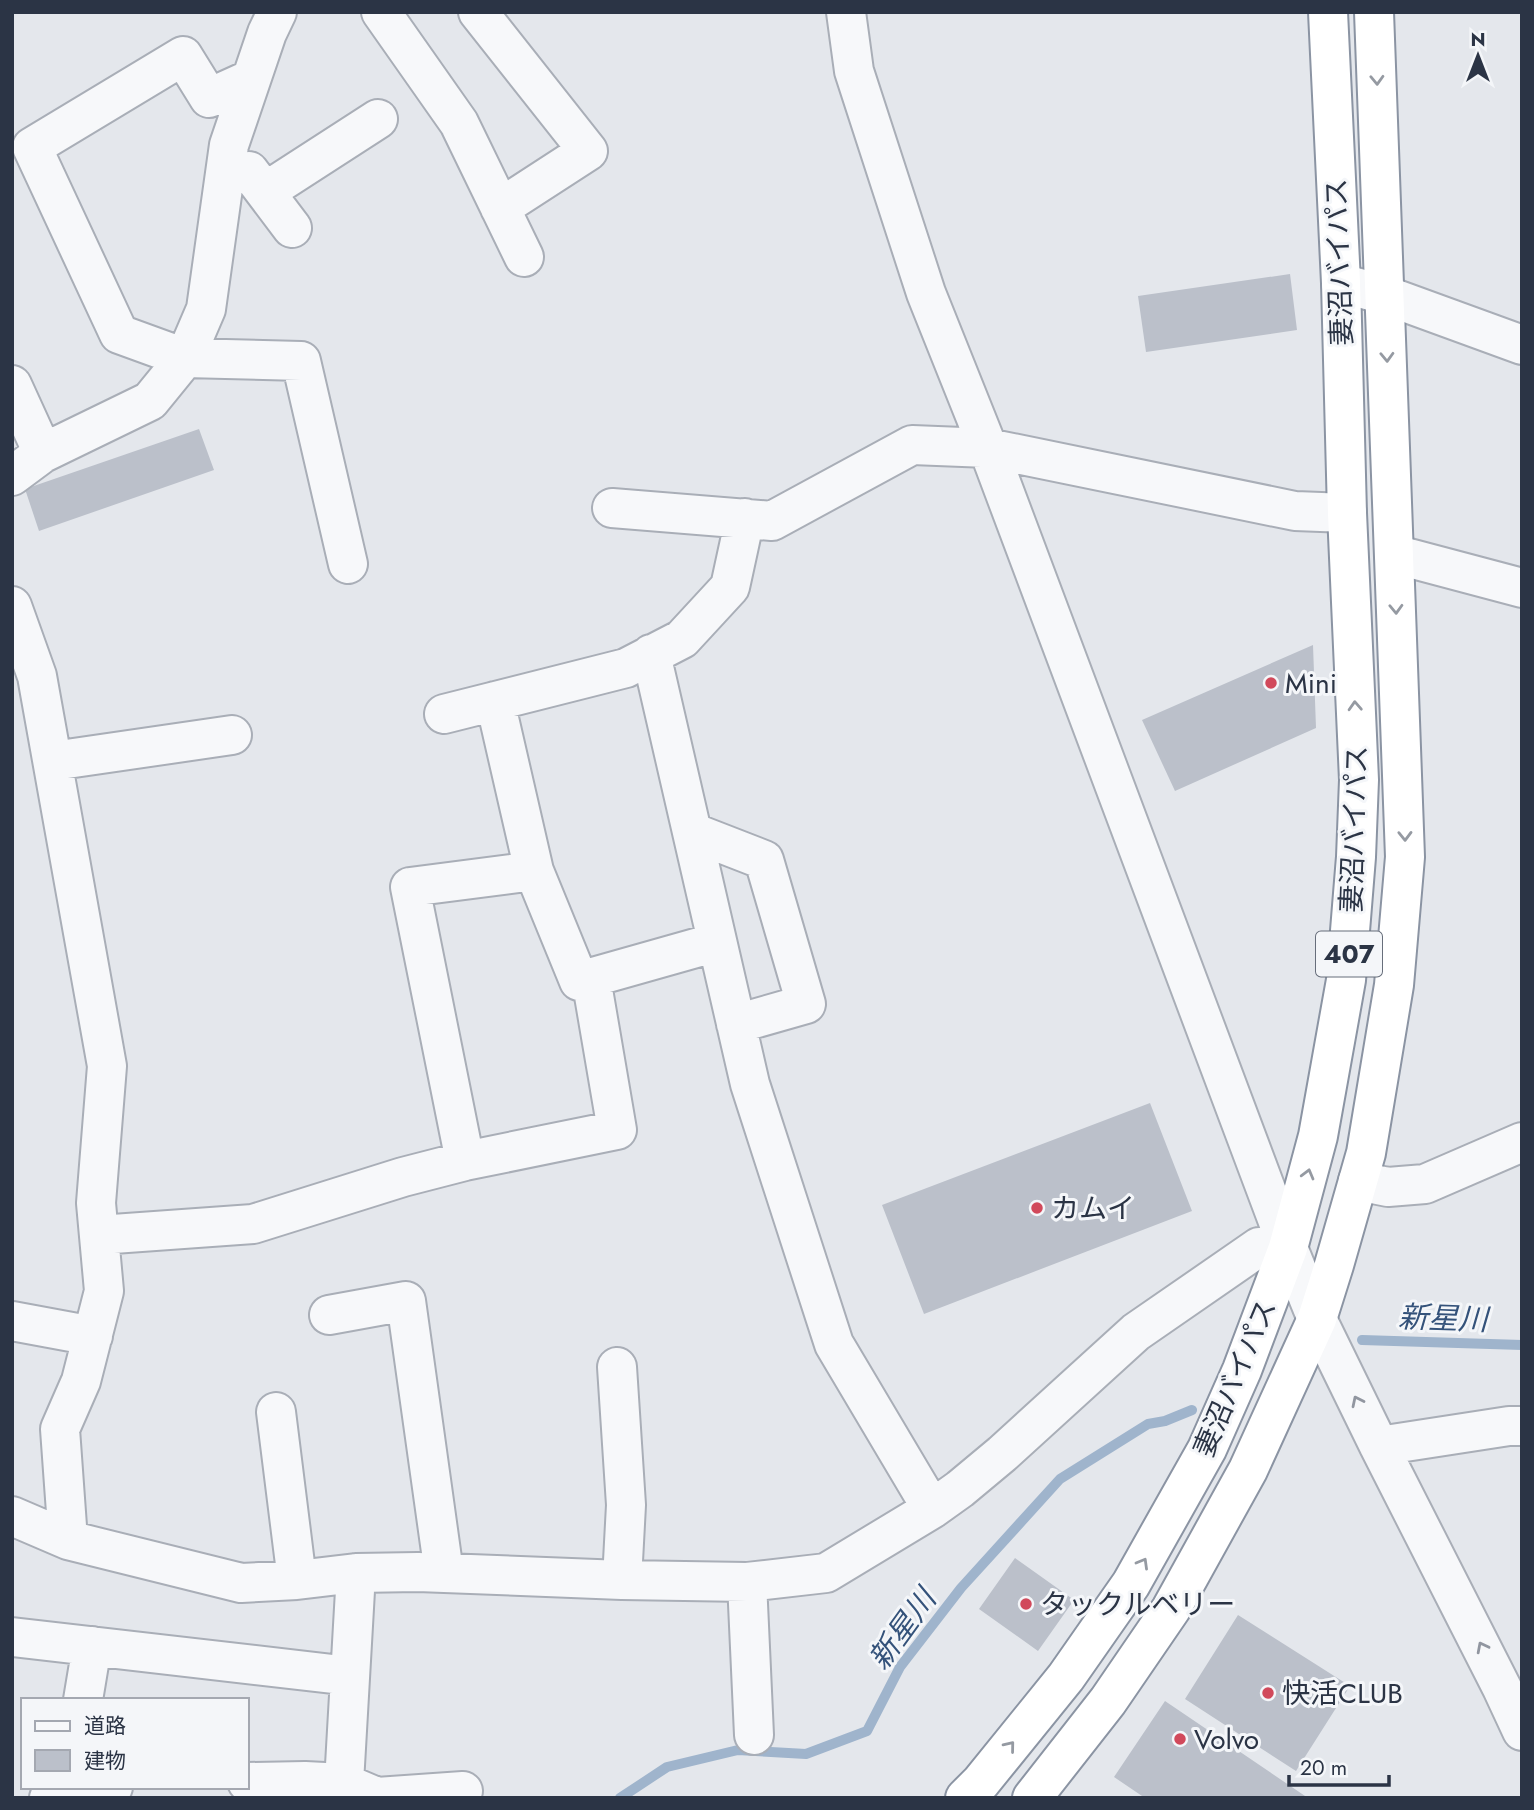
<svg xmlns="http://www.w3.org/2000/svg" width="1534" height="1810" font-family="Jost,'Noto Sans JP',sans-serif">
<rect width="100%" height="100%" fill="#e4e7ec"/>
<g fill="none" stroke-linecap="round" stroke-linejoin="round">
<!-- stream -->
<path stroke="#9fb4cc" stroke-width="10" d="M1362 1340 1522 1345
M620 1798 667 1767 738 1750 806 1754 867 1731 900 1667 961 1588 1060 1479 1148 1424 1165 1421 1192 1410"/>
</g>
<!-- building -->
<path fill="#bbc0ca" d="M1290 274 1297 330 1146 352 1138 296Z
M199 429 214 470 39 531 25 489Z
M1313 645 1316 728 1175 791 1142 720Z
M1150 1103 1192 1211 924 1314 882 1205Z
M1015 1558 1074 1600 1038 1651 979 1609Z
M1238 1615 1350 1686 1296 1771 1185 1699Z
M1165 1701 1308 1798H1145L1114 1777Z"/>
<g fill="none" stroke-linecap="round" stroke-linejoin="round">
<!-- minor casing -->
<g stroke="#a9aeb7" stroke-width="42">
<path id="minor" d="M381 12 459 123 524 257
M478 12 588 151 500 208
M846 12 854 71 926 293 988 448 1288 1248 1317 1319 1379 1446 1502 1688 1522 1731
M251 79 209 98 183 56 32 147 119 334 185 358 301 361 348 564
M249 171 292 228
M265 192 378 119
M1341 283 1385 295 1522 345
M12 385 43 453
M12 476 43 453 150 401 185 358 206 309 229 145 267 33 277 12
M612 508 772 521 912 445 988 448 1295 511 1347 513
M1394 554 1522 588
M12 606 37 676 107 1066 96 1203 104 1291 81 1381 60 1429 68 1540
M651 654 750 1084 834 1344 932 1509
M495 701 534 871 579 981 717 942
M444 714 626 668 682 639 730 587 745 518
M53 761 232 735
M692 832 764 860 806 1004 736 1024
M465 1161 410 887 534 871
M1358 1181 1388 1187 1425 1184 1522 1142
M99 1235 253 1224 403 1177 465 1161 617 1130 591 978
M329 1315 406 1301 444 1573
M12 1321 93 1336
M617 1367 626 1505 622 1580
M276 1412 297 1580
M1379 1446 1509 1426H1522
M12 1516 68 1540 241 1583 297 1580 356 1573 418 1572 622 1580 747 1582 826 1573 932 1509 960 1489 1002 1454 1136 1332 1259 1247 1288 1248
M747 1582 754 1735
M12 1637 350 1676
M83 1700 92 1646
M247 1782 305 1781 344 1783 377 1797 463 1791
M344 1783 356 1573
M49 1798 113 1787"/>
</g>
<!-- highway casing -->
<g stroke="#8b94a3" stroke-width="42">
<path id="highway" d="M965 1798 981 1782 1066 1677 1131 1584 1207 1449 1242 1370 1288 1248 1318 1136 1346 980 1356 857 1359 780 1347 513 1341 283 1328 12
M1032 1798 1108 1701 1171 1609 1248 1470 1317 1319 1334 1265 1366 1153 1394 985 1405 857 1374 12"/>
</g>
<!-- minor -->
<use href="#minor" stroke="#f7f8fa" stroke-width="38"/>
<!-- highway -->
<use href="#highway" stroke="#fff" stroke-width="38"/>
</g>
<!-- one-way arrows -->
<defs><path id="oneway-chevron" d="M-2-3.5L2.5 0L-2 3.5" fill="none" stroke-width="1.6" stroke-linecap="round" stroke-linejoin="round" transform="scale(1.75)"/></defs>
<g stroke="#959aa2">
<use href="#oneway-chevron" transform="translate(1377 80) rotate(88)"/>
<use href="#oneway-chevron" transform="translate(1387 357) rotate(88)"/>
<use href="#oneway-chevron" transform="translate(1396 609) rotate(88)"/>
<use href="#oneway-chevron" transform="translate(1355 706) rotate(-93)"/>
<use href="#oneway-chevron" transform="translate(1405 836) rotate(89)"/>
<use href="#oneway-chevron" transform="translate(1308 1174) rotate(-75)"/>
<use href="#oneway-chevron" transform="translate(1143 1563) rotate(-60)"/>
<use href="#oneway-chevron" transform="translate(1010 1746) rotate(-51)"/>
</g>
<g stroke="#9196a0">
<use href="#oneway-chevron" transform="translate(1357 1401) rotate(-116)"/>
<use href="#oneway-chevron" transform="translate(1482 1647) rotate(-117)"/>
</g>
<!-- markers -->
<g fill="#d1495b" stroke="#f4f6f9" stroke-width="2.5">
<circle cx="1271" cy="683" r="7"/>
<circle cx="1037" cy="1208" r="7"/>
<circle cx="1026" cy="1604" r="7"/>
<circle cx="1268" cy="1693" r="7"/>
<circle cx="1180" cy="1739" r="7"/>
</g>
<g text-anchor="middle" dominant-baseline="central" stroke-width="6" stroke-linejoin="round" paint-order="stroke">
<!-- shield labels -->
<rect fill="#f4f6f9" stroke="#676e7b" stroke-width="2" x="1316" y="931.5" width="66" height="45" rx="5"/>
<g font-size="26" font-weight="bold" fill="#2b3445">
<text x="1349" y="954">407</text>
</g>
<!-- street labels -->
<g font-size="28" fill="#2b3445" stroke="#f4f6f9">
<text transform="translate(1339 262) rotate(-92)">妻沼バイパス</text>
<text transform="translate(1354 829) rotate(-88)">妻沼バイパス</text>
<text transform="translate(1235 1378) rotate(-67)">妻沼バイパス</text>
</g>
<!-- poi labels -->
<g font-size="28" fill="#2b3445" stroke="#f4f6f9" text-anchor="start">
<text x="1285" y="683">Mini</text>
<text x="1051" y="1208">カムイ</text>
<text x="1040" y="1604">タックルベリー</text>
<text x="1282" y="1693">快活CLUB</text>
<text x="1194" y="1739">Volvo</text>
</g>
<!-- water labels -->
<g font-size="30" font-style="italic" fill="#34527a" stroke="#f4f6f9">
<text transform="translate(1443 1318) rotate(2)">新星川</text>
<text transform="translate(902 1629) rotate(-54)">新星川</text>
</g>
</g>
<!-- border -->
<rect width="1534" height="1810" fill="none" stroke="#2b3445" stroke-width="28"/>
<!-- legend -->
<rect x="21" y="1698" width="228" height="91" fill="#f4f6f9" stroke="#a4a8b1" stroke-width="2"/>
<rect x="35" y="1721" width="35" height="10" fill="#f7f8fa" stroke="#a4a8b1" stroke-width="2"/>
<text x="84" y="1733" font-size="21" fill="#2b3445">道路</text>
<rect x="35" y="1750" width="35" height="21" fill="#bbc0ca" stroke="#a4a8b1" stroke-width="2"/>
<text x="84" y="1768" font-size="21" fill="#2b3445">建物</text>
<!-- north arrow -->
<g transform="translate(1478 56)" stroke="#f4f6f9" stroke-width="5" paint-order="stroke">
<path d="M0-5L12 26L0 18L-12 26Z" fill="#2b3445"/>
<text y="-10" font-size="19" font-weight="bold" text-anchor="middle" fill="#2b3445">N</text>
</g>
<!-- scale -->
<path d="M1289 1775v10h100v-10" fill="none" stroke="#2b3445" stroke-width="3.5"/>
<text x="1300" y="1775" font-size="21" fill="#2b3445" stroke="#f4f6f9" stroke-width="5" paint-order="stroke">20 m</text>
</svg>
